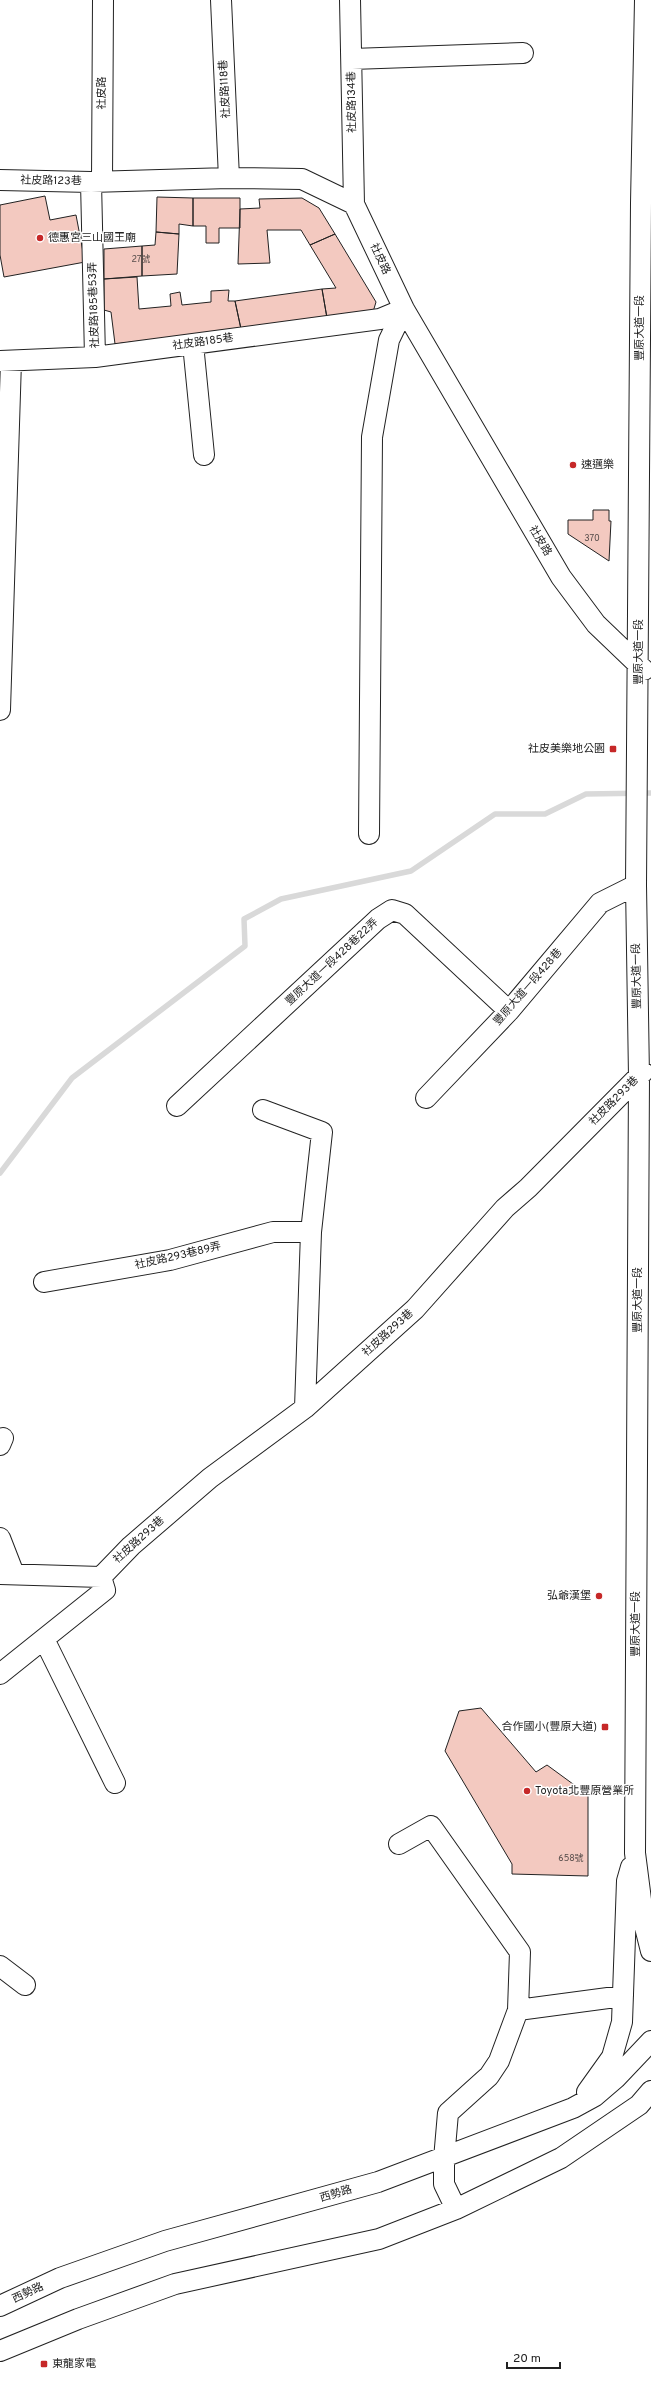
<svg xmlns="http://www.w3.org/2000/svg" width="651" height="2386" font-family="Overpass,'Noto Sans TC',sans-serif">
<rect width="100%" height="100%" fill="#fff"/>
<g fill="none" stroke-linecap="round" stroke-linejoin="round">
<!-- stream -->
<path stroke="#d9d9d9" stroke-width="5.5" d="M0 1173 72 1078 245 946 244 919 281 899 411 871 495 814H545L586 794 651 793"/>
</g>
<!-- building -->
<path fill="#f3c9c0" stroke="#222" d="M45 196 50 220 76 215 85 262 4 277 0 255V205Z
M157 197 193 198V226L179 224V234L156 232Z
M193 198H240V228H219V243H206V226H193Z
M302 198 319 208 335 234 310 245 301 230H267L270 263 238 264 240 209 260 208 259 199Z
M156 232 179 234 177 274 142 276V246L155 245Z
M335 234 376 302 373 312 327 318 322 289 336 288 310 245Z
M142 246V276L104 279V249Z
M137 277 139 309 171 306 170 294 180 292 182 305 211 302V291L229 290 228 301H235L241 329 115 344 111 312 104 310V279Z
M322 289 327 318 241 329 235 301Z
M593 510H609V521H611L609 561 568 534V520H593Z
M481 1708 536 1772 547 1765 588 1795V1876L512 1874V1864L445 1751 459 1711Z"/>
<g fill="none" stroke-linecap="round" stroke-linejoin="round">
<!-- minor casing -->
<g stroke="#222" stroke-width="22">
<path id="minor" d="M221 0 229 178
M350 0 354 204
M645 0 641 203 636 885 639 1077 635 1853 644 1923 651 1951
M352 59 523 53
M0 180 91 182 229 178 302 179 354 204 404 309 561 577 596 624 644 670
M102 181 103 0
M91 182 95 357
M193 344 204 455
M0 361 95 357 380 319 404 309
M0 710 11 361
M369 834 372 437 389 340 404 309
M426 1098 509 1011 600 903 636 885
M177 1106 378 919 392 910 405 914 509 1011
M44 1282 170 1260 273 1232H311L322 1132 263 1110
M305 1408 311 1232
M0 1445 3 1438
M0 1538 14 1574
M0 1574 101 1577 131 1546 210 1478 305 1408 415 1309 505 1208 528 1188 643 1072
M44 1639 115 1783
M0 1674 105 1590 101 1577
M399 1844 431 1826 520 1952 518 2010
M0 1966 25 1985
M587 2092 612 2057 622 2022 627 1881 631 1867
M456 2209 444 2184V2159L448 2113 489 2076 499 2061 518 2010 623 1996
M0 2306 60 2278 165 2241 378 2182 573 2108 595 2096 616 2078 651 2041
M0 2351 78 2319 175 2284 379 2239 456 2209 561 2158 639 2105 651 2091"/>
</g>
<!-- minor -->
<use href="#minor" stroke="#fff" stroke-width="20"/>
</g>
<!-- markers -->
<g fill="#c62828" stroke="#fff" stroke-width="1.5">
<circle cx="40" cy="238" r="4"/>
<circle cx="573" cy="465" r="4"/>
<rect x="609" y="745" width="8" height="8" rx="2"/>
<circle cx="599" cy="1596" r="4"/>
<rect x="601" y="1723" width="8" height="8" rx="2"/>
<circle cx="527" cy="1791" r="4"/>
<rect x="40" y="2360" width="8" height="8" rx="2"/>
</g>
<g text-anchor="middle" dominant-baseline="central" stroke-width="3" stroke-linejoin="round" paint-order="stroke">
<!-- number labels -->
<g font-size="9" fill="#564c4a">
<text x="141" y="259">27號</text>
<text x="592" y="538">370</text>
<text x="571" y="1858">658號</text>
</g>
<!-- street labels -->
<g font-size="11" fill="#222" stroke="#fff">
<text transform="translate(225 89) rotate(-93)">社皮路118巷</text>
<text transform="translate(102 93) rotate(-90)">社皮路</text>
<text transform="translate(352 102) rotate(-91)">社皮路134巷</text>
<text transform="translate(51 181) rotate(1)">社皮路123巷</text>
<text transform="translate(380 259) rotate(65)">社皮路</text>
<text transform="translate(94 305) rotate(-92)">社皮路185巷53弄</text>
<text transform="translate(640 328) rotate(-90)">豐原大道一段</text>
<text transform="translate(203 342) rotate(-8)">社皮路185巷</text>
<text transform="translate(540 541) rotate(59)">社皮路</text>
<text transform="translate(639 652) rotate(-90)">豐原大道一段</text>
<text transform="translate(332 962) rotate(-43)">豐原大道一段428巷22弄</text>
<text transform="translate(637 976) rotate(-91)">豐原大道一段</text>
<text transform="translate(528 987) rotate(-49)">豐原大道一段428巷</text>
<text transform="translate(614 1101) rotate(-45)">社皮路293巷</text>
<text transform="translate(178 1256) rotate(-13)">社皮路293巷89弄</text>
<text transform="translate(638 1300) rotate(-90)">豐原大道一段</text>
<text transform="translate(388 1333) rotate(-42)">社皮路293巷</text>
<text transform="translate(139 1540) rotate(-42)">社皮路293巷</text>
<text transform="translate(636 1624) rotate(-90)">豐原大道一段</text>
<text transform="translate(336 2194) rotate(-16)">西勢路</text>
<text transform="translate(28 2293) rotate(-25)">西勢路</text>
</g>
<!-- poi labels -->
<g font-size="11" fill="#222" stroke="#fff" text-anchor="start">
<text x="48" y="238">德惠宮三山國王廟</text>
<text x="581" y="465">速邁樂</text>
<text x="605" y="749" text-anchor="end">社皮美樂地公園</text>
<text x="591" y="1596" text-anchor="end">弘爺漢堡</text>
<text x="597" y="1727" text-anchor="end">合作國小(豐原大道)</text>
<text x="535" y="1791">Toyota北豐原營業所</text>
<text x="52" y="2364">東龍家電</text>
</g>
</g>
<!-- scale -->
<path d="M507 2362v6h53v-6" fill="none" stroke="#222222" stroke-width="2"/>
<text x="513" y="2362" font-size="12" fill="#222222" stroke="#ffffff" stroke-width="3" paint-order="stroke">20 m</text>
</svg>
